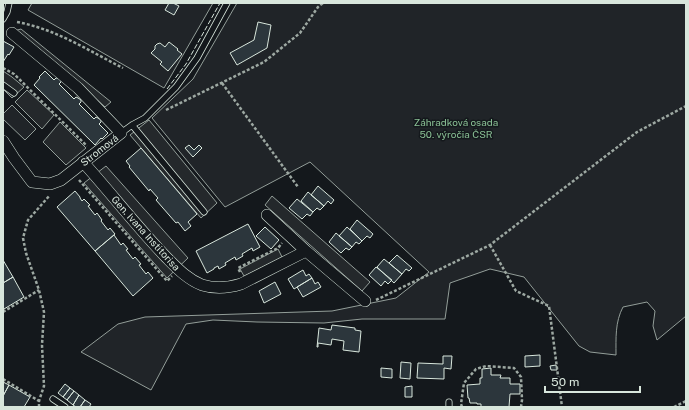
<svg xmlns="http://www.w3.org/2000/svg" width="689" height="410" font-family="'Public Sans',sans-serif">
<rect width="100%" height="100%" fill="#14181c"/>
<!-- green -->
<path fill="#202428" stroke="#939e99" d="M32 3H213L164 88 28 10Z
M237 3H686V316L657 340 653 326 655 311 647 302 623 307C615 322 616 338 616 355L590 352 579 346 524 277 490 269 450 283 445 319H362L324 323 257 322 213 320 186 324 151 390 81 352 118 324 145 317 332 311 396 298 429 272 310 162 225 207 152 118 193 79Z
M12 105 36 129 25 140 3 119V114Z"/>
<!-- parking -->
<path fill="#24282b" stroke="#939e99" d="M21 29 111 102 105 107 78 83 14 31Z
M3 71 12 77 24 87 12 98 3 89Z
M27 90 54 115 42 129 15 102Z
M149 120 217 203 201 218 130 135Z
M60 122 86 148 66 165 43 142Z
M106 166 188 258 167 278 84 183Z
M272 196 370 282 362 291 265 205Z
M278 249 282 257 244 276 240 269Z"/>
<!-- building -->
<path fill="#2c363c" stroke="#d8e6dc" d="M169 3H173L179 6 174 15 165 10Z
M258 22 271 25 267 48 237 65 230 53 254 40Z
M3 41 14 47 9 55 8 54 3 62Z
M169 42 178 49 177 50 182 54 168 71 160 64 162 62 151 53 155 49V46L157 44 160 43 165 47Z
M45 71 54 80 56 78H58L61 80V82L59 84 74 99 76 97 78 98 81 100V102L79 104 94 119 96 117 98 118 101 120V122L99 124 108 133 102 139 101 138 95 145 34 85 40 78 39 77Z
M189 145 194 150 199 145 202 148 193 157 185 148Z
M141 148 197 214 188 222 191 226 185 231 178 222 176 223 156 200 158 198 150 189 149 191 129 167 130 166 126 161Z
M318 186 334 200 331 204 328 201 324 206 311 195Z
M75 191 80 197V198L82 201 84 199 90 205 88 206 95 215 97 213 102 220 101 221 108 230 110 228 115 234 95 251 57 207Z
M308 192 324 206 320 210 317 208 313 212 301 201Z
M297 199 313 212 310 216 307 214 302 219 289 208Z
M357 220 373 234 370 238 367 236 362 241 350 229Z
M248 224 260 247 253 251 252 248 242 254 243 256 236 260 235 257 225 263 226 265 219 269 218 266 214 268V269L207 273 196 251Z
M265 227 279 240 271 249 256 236Z
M347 227 362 241 359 244 356 242 352 247 339 236Z
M336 233 352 247 349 250 346 248 341 253 329 242Z
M114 235 121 245 123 243 128 249 126 250 133 259 135 257 141 264 139 265 146 274 148 272 153 278 133 296 95 251Z
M397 255 412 268 409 271 406 269 402 274 389 263Z
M384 259 402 274 394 283 377 267Z
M3 260 13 277 3 283Z
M376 267 392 280 388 284 385 281 381 286 369 275Z
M303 270 306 276 309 274 312 278 294 289 288 279Z
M13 277 24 297 4 309 3 307V283Z
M312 278 315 284 318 282 321 287 303 297 297 287Z
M275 282 281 294 264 303 259 291Z
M332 325 355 328V330L361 331 359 352 343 350 344 341 332 339 331 345 318 343V347H317L319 328 331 330Z
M540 355V366L525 367V356Z
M443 356H452L451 369 444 368V379L417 378 418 363 443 364Z
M401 362 411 363 410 379 400 378Z
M556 365 557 370H551L550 366Z
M381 368 392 369V378L381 377Z
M491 368V375H501L500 378H510V384H520V394H510L509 407H481V404H477V403H470L469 398H468L467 385 480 384V378H482V369Z
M3 382 9 385 3 396Z
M65 384 70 388 63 397 58 393Z
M9 385 30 397 24 407H3V396Z
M412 386V397H405V387Z
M70 388 74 391 67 400 63 397Z
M74 391 79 395 73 405 67 400Z
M79 395 85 400 80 407H76L73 405Z
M85 400 91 404 89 407H80Z"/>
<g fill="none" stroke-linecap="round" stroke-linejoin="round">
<!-- lane casing -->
<g stroke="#d8e6dc" stroke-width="7">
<path id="lane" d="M3 19 7 12 9 3
M3 85 14 93
M132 125 204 212
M121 133 132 125 145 118 176 87 197 58 227 3
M53 399 65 407
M449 407V402"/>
</g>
<!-- street casing -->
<g stroke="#d8e6dc" stroke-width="12">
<path id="street" d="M3 141 14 158 32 182 50 184 61 180 121 133 78 88 12 33
M83 162C111 193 137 227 166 257 177 268 187 279 202 285 215 289 228 288 241 284L306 251 365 301
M267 215 306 251"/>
</g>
<!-- path -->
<path stroke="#9da8a2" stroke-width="2.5" stroke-dasharray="3 2" stroke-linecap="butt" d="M17 22C56 29 89 51 123 68
M3 68 14 74 87 146
M222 83 298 187
M166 110 264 62 300 33 318 7 323 3
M79 180 167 281 172 276
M490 245 516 291 549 306 562 407
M240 272 238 268 278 248 282 243
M376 300 490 245 637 132 686 106
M3 312 39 290
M3 379 39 401H40
M39 407V401L44 386 42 345 44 312 39 290 26 253 23 238 28 220 50 195
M462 407 461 404 464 383 476 369 486 366 514 368 521 377 522 400 521 407
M674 407 686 401"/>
<!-- lane -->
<use href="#lane" stroke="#14181c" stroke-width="5.5"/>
<!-- street -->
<use href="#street" stroke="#14181c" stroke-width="11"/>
<!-- fence -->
<path stroke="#d8e6dc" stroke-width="1" stroke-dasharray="5 2" stroke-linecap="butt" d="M167 89 186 64 220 3"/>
</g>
<g text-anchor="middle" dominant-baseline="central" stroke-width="3" stroke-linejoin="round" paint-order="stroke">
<!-- park labels -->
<g font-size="10" fill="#8ac095" stroke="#14181c">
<text x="456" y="122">Záhradková osada<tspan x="456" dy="12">50. výročia ČSR</tspan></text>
</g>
<!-- street labels -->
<g font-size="10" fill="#d8e6dc" stroke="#14181c">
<text transform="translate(99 150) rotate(-38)">Stromová</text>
<text transform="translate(146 233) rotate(48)">Gen. Ivana Institorisa</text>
</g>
</g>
<!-- border -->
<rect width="689" height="410" fill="none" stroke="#d8e6dc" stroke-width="8"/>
<!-- scale -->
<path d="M545 386v6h95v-6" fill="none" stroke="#d8e6dc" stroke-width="2"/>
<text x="551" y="386" font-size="12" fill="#d8e6dc" stroke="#14181c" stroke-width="3" paint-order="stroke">50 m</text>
</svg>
